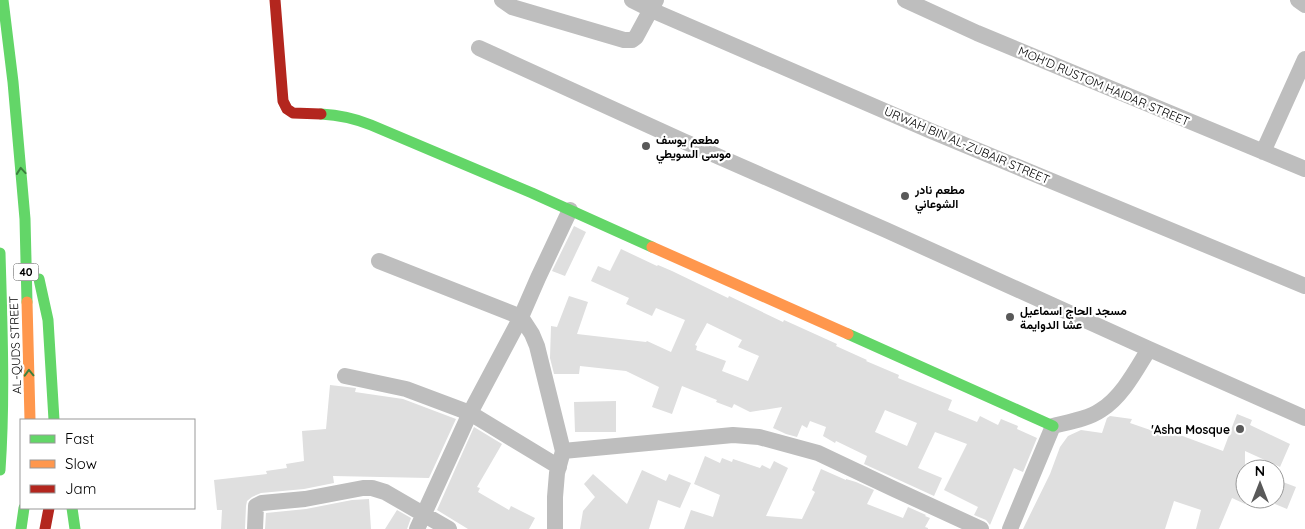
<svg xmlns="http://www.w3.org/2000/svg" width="1305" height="529" font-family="Quicksand,Vazirmatn,sans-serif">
<rect width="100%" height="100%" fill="#fff"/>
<!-- building -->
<path fill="#dfdfdf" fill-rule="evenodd" d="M574 226 586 232 565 276 552 271Z
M621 249 657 266 658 265 672 271 728 298 729 296 783 322 784 320 837 344 836 346 867 360 866 361 899 375 898 378 952 400 948 410 977 422 980 416 998 425 1001 419 1018 426 1017 429 1037 438 1023 472 1014 468 990 525 986 520 974 515 978 507 944 490 967 444 935 432 918 468 942 478 934 496 864 464 867 456 836 441 835 443 823 436 826 427 810 421 807 428 802 425 797 437 786 434 773 428 782 407 750 412 734 404 732 408 716 402 717 400 682 386 672 414 652 407 659 387 626 371 580 366 579 374H554L550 358 551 326 557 327 569 296 588 302 577 334 646 342 647 341 671 352 685 320 656 308 652 316 626 304 629 298 591 281 598 266 610 271ZM707 323 742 340 738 347 759 356 748 381 722 371 726 361 696 350 697 346 695 345ZM885 410 917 423 907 446 875 432Z
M330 385 356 388 355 392 403 399 456 419 429 478 333 476 334 483 304 489 261 493 252 497 247 501 246 506 245 529H221L222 510H217L214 480 267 474 266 471 287 468 286 464 304 461 302 431 326 429Z
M616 401V432H575L574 402Z
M1237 414 1252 420 1250 425 1290 444 1280 467 1245 451V504L1232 498 1219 529H1196L1201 510 1174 501 1165 529H1023L1050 474 1060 447 1068 436 1081 430 1102 433 1107 418 1110 416 1132 419 1130 423 1159 433 1161 428 1223 451Z
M474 427 502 444 477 487 480 488 478 492 509 510 511 506 535 518 529 529H468L437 510Z
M705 456 720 463 722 458 732 462 733 459 760 468 762 465 770 469 774 461 788 468 766 516 802 519 815 492 812 490 821 469 846 480V479L856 482 874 490 867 504 903 518 908 507 926 515 925 516 930 518 925 527 928 528V529H684L691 510 713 517 720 495 694 484Z
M642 470 666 481 669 474 691 483 680 508 658 500 649 529H580L583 511 595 497 584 484 593 474 627 504Z
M1275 479 1296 487 1287 509 1275 504Z
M369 499 371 529H265L266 513 306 509 352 500Z
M397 510 411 518 407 529H385Z"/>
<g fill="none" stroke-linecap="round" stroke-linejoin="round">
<!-- street -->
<path stroke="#bebebe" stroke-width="16" d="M502 0 512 7 624 40H632L636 37 656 0
M632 0 656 12 931 131 1305 286
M905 0 977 33 1305 169
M1298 0 1305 5
M479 48 683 141 886 230 1149 349 1305 418
M1263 152 1305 59
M379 261 521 317 470 413 417 529
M345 376 406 389 470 413 559 467
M563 451 733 435 759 437 818 453 894 489 981 529
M255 529 256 506 262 503 305 499 363 488H372L385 492 449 529
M555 529V497L557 473 563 451 537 346 532 334 521 317 538 278 570 210
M1010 529 1053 426C1069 422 1088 419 1101 410 1122 397 1136 370 1149 349"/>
<!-- fast -->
<path stroke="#63d668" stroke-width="11" d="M3 0 13 82 25 219 27 302
M321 114C339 115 354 118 371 125L532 193 652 247
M0 253C2 325 5 398 0 470
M39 279 48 320 54 420
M848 334 1053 426
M72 508 75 529
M21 529 24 508"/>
<!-- slow -->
<path stroke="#ff974d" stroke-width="11" d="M652 247 848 334
M27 302 30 420"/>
<!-- jam -->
<path stroke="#b3261e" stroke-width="11" d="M275 0 283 101 287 109 293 113 321 114
M45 529 49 508"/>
</g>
<!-- one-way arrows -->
<defs><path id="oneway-chevron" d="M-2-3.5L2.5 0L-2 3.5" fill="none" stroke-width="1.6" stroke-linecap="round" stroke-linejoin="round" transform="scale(1.25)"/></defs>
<g stroke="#3b803e">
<use href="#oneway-chevron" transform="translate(21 171) rotate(-95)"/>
<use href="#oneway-chevron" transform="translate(29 373) rotate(-92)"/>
</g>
<!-- markers -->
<g fill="#595959" stroke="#fff" stroke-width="2">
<circle cx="646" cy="146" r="5"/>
<circle cx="905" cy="196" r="5"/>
<circle cx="1010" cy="317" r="5"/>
<circle cx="1240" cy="429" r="5"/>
</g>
<g text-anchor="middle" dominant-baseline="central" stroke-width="4.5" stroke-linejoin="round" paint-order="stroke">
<!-- shield labels -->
<rect fill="#fff" stroke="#4c4c4c" stroke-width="1" x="13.5" y="263.5" width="25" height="17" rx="4"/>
<g font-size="11" font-weight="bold" fill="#000">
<text x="26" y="272">40</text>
</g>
<!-- street labels -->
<g font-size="12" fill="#000" stroke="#fff">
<text transform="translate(1104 86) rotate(23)">MOH'D RUSTOM HAIDAR STREET</text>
<text transform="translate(967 145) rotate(23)">URWAH BIN AL-ZUBAIR STREET</text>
<text transform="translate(15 345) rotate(-92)">AL-QUDS STREET</text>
</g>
<!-- poi labels -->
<g font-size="12" font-weight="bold" fill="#000" stroke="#fff" text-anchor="start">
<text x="656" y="139">مطعم يوسف<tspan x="656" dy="14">موسى السويطي</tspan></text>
<text x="915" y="189">مطعم نادر<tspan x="915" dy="14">الشوعاني</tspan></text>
<text x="1020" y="310">مسجد الحاج اسماعيل<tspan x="1020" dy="14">عشا الدوايمة</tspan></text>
<text x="1230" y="429" text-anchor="end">'Asha Mosque</text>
</g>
</g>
<!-- legend -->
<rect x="20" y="419" width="175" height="90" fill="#ffffff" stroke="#999999"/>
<rect x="30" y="435" width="25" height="8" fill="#63d668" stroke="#999999"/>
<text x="65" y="444" font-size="15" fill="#000000">Fast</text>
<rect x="30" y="460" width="25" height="8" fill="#ff974d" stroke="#999999"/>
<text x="65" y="469" font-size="15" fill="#000000">Slow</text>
<rect x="30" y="485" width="25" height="8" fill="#b3261e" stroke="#999999"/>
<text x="65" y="494" font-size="15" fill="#000000">Jam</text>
<!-- north arrow -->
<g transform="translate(1260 484)"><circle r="24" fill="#ffffff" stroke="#999999"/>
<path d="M0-4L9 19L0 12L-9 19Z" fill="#595959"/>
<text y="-8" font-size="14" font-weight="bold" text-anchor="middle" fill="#000000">N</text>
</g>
</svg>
